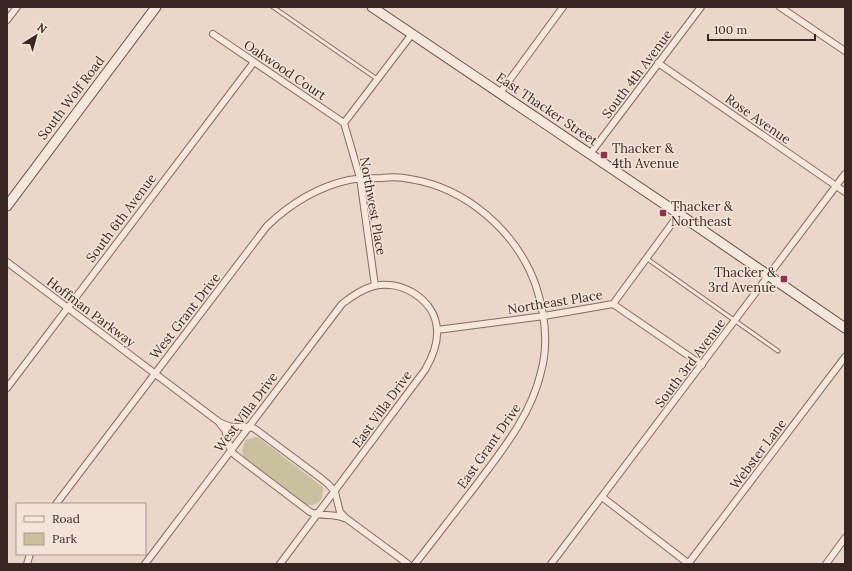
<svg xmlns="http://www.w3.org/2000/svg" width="852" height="571" font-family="Lora,serif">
<rect width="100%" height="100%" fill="#ebd7ca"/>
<!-- park -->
<path fill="#c9c19e" d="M256 437 259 438 323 487C324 499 319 506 307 505L244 457 242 451 245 440Z"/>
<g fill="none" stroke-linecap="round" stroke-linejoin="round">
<!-- lane casing -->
<g stroke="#866960" stroke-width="5">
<path id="lane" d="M273 7 377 79
M646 258 778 351"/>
</g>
<!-- street casing -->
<g stroke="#866960" stroke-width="8">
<path id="street" d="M780 7 845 51
M7 20 17 7
M213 34 344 123
M658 63 845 192
M500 93 563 7
M344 123 360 178 375 286
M344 123 412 34
M590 154 701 7
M7 262 219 422C225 425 230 427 235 427 243 427 248 425 255 429L322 479 329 485 335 492 340 512 347 519 408 564
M613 304 702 365
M437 330 544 316 613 304 679 214
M7 388 254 62
M220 424 225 430 231 451 235 455 310 512C321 517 333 513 344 518
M602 497 689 564
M56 504 267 226C290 204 317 187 349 180 359 178 370 178 381 178 391 177 401 177 410 179 467 188 517 232 536 286 545 314 549 343 541 372 531 415 503 449 477 484 456 511 436 537 415 564
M27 564 30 554
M145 564 342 304C352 296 362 289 374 286 401 279 436 300 437 330 438 344 432 358 425 370L280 564
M551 564 845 174
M688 564 845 357
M826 564 845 538"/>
</g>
<!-- secondary casing -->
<g stroke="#684a43" stroke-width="11">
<path id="secondary" d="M372 7 679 214 845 328
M7 206 156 7"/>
</g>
<!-- lane -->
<use href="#lane" stroke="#f6e7dc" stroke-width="3"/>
<!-- street -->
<use href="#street" stroke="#f6e7dc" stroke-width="6"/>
<!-- secondary -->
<use href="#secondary" stroke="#f6e7dc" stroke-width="9"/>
</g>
<!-- markers -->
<g fill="#903550" stroke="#f3e4d9" stroke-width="1.5">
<rect x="600" y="151" width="8" height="8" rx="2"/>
<rect x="659" y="209" width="8" height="8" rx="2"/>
<rect x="780" y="275" width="8" height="8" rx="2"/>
</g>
<g text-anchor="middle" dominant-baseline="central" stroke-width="3" stroke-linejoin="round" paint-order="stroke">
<!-- street labels -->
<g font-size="13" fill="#382622" stroke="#f3e4d9">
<text transform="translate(285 70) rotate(34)">Oakwood Court</text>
<text transform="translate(637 74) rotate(-53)">South 4th Avenue</text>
<text transform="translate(71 98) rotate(-53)">South Wolf Road</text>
<text transform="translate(547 109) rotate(34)">East Thacker Street</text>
<text transform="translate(758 119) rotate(35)">Rose Avenue</text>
<text transform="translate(373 206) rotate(80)">Northwest Place</text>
<text transform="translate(121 218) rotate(-53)">South 6th Avenue</text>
<text transform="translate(555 302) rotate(-9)">Northeast Place</text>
<text transform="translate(91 312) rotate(37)">Hoffman Parkway</text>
<text transform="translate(185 316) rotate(-52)">West Grant Drive</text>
<text transform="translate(690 363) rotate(-53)">South 3rd Avenue</text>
<text transform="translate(382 409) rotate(-54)">East Villa Drive</text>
<text transform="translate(246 412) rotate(-53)">West Villa Drive</text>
<text transform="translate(489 446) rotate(-55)">East Grant Drive</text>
<text transform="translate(758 454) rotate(-53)">Webster Lane</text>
</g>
<!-- poi labels -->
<g font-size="13" fill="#382622" stroke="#f3e4d9" text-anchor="start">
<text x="612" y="148">Thacker &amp;<tspan x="612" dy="15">4th Avenue</tspan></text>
<text x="671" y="206">Thacker &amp;<tspan x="671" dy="15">Northeast</tspan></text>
<text x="776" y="272" text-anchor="end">Thacker &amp;<tspan x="776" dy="15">3rd Avenue</tspan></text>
</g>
</g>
<!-- border -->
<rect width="852" height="571" fill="none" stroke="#382622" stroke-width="16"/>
<!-- legend -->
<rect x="16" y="503" width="130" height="52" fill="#f3e4d9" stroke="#a89890"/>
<rect x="24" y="516" width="20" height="6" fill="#f6e7dc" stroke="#a89890"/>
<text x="52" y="523" font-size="12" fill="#382622">Road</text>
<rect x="24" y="533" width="20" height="12" fill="#c9c19e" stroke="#a89890"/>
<text x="52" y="543" font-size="12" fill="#382622">Park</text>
<!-- north arrow -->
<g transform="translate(36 36) rotate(37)" stroke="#f3e4d9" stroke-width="3" paint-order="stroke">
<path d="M0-3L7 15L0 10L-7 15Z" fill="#382622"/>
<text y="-6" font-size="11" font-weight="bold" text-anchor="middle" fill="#382622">N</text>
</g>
<!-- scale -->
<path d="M708 34v6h107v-6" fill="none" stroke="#382622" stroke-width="2"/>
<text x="714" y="34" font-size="12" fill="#382622" stroke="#f3e4d9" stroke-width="3" paint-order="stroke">100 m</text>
</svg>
